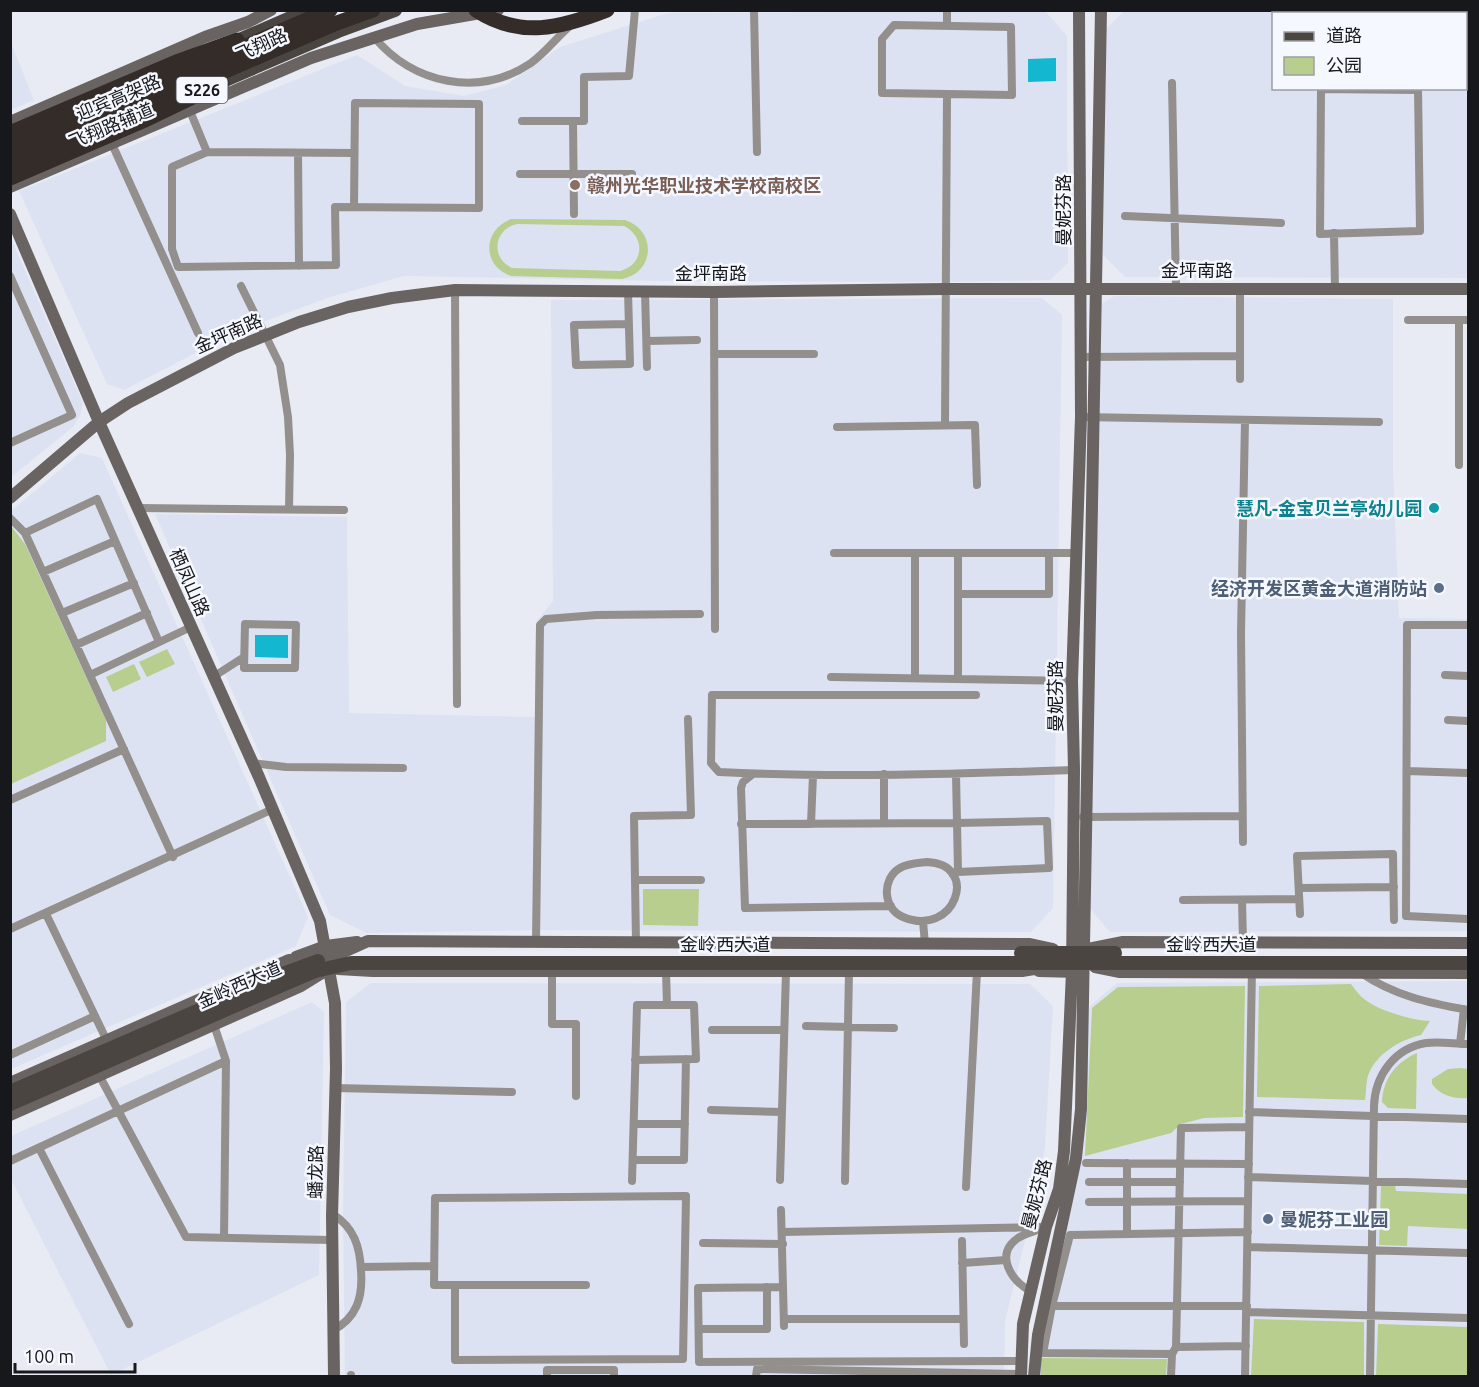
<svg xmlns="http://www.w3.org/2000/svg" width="1479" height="1387" font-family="Ubuntu,'Noto Sans SC',sans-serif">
<rect width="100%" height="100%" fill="#e8ebf3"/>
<!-- built -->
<path fill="#dce2f2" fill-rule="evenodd" d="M1045 11 1067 36 1068 263 1050 280 930 282 663 281 404 276 330 297 236 332 124 390 107 384 19 191 357 55 405 86 464 96 506 85 560 47 668 13Z
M1124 11H1468V278L1125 277 1103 255V32ZM1274 14H1466V88H1274Z
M11 43 34 100 11 110H10Z
M10 236 83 403 80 416 73 427 11 477Z
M1114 296 1393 299V470L1399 618 1468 619V931L1110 932 1087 905 1098 306Z
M1042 298 1062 315 1053 908 1031 932 545 930 367 933 330 915 155 514 347 517 349 713 535 717 536 622 553 601 551 300Z
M80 453 102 458 308 917 296 946 11 1069V511Z
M1468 981V1376H1038L1051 1281 1083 1156 1089 1007 1117 983Z
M371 983 1030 984 1053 1006 1045 1148 1031 1217 1005 1321 1004 1376H345L343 1209 346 1002Z
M312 1002 324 1012 319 1275 111 1375 11 1179V1136Z"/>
<!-- green -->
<path fill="#b7ce8f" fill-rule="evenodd" d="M511 219 625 220C657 230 655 273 622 279L511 276C482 266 482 230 511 219ZM517 224 624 226C646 237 644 265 620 271L512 268C490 258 494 229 517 224Z
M11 526 25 544 106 720V741L11 784Z
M167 649 175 664 147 677 139 662Z
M134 664 141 679 113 692 106 677Z
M643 889H699L698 926 643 925Z
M1351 984C1355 989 1359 995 1364 999 1379 1011 1411 1020 1430 1021L1421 1035C1399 1040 1372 1056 1367 1080 1366 1086 1366 1093 1365 1100L1257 1097 1259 986Z
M1245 986 1243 1117 1204 1118 1181 1124 1171 1133 1085 1156 1092 1008 1118 987Z
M1417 1053 1416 1109 1388 1108 1382 1102C1383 1079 1396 1062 1417 1053Z
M1461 1068 1468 1069V1098C1454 1099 1441 1096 1432 1084V1079L1448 1069Z
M1381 1185H1395L1396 1191 1468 1194V1229L1408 1226 1407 1246 1379 1245Z
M1254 1319 1364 1322V1376H1251Z
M1378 1324 1468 1327V1376H1376Z
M1041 1358 1167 1359 1166 1376H1041Z"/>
<!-- water -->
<path fill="#13b7cf" d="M1056 58V81L1028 82V59Z
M255 635H288V658L255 657Z"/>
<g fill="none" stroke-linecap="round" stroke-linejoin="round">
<!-- street -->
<path stroke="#928f8d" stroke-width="8" d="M754 10 757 152
M947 10V26
M1408 10V14
M894 25 1011 27 1012 95 882 93V39Z
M374 37C413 84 479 98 531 63 546 52 557 37 571 25
M1172 83 1176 288
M1418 90 1321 89 1320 234 1420 231 1418 88
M190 111 207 152
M522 121H584V77L629 76 635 10
M573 121 574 214
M112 144 198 333
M298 153 299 266
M520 174H632
M354 207 355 103 479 104V208L335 207 336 265 178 267 172 249V167L207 152 354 153
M1125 216 1281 223
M1334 233 1335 289
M10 276 72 415 10 443
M241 286 280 365 288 417 290 455 289 509
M1240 288V379
M455 290 457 704
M628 291 630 364 576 365 574 325 629 324
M645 291 647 367
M714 292 715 629
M1408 320H1468
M1459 320V465
M647 341 697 340
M714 354H814
M1081 357 1240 356
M1081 417 1379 422
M945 425 947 94
M837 427 975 425 977 485
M137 508 344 510
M10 518 25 533 173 857
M25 533 97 499 159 642
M834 553H1077
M915 554V678
M958 554V679
M43 572 115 541
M958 594H1049V554
M62 613 134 583
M245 624 296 625 295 668H244Z
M1468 625H1407L1406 916 1468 919
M76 645 147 613
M90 675 191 627
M1445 675 1468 676
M213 677 244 657
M831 677 1072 681
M976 695H712L711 763 719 772C837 778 956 774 1074 770
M1448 720 1468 721
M252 763 286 767 403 768
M1407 771 1468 773
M753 774 743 782 741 788 745 908 891 906
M884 774V823
M956 774 958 872
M10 800 124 749
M1083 817 1242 816
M741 824 957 823 1047 821 1049 868 958 872 953 875
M811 824 813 775
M1243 842 1241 633 1245 420
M927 862C981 864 955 939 903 917 883 909 881 879 900 868 908 863 918 863 927 862Z
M635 880H701
M1299 888 1394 887
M1183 900 1299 899
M1242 900 1243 942
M46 914 107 1041
M1300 914 1297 856 1393 854 1394 920
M923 921 925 944
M10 929 273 809
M536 942 540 625 546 619 597 615 700 614
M636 943 634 816 691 815 688 719
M552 971V1024H576V1096
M666 971 667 1005
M1361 973C1395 996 1429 1003 1468 1010
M214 1025 226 1061 224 1238
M806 1026 894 1028
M712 1030H784
M1460 1044 1464 1009
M10 1055 95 1016
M99 1075 186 1237 332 1240
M335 1088 512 1092
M711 1110 782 1112
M1249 1112 1468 1119
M634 1124H685
M39 1148 129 1324
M633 1160H684L686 1059
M10 1161 226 1061
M1086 1163 1249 1164
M1127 1163V1234
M1248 1177 1468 1184
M780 1180 786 971
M632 1181 637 1005H694L696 1059 635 1060
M845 1181 849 971
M1089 1182H1180
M966 1187 977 971
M1089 1202 1248 1201
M781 1210 784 1326
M782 1232 1046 1227
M962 1241 964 1344
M703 1243 783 1244
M1248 1247 1468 1253
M962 1263 1006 1260
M361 1267 434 1266
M455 1285V1360L683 1359 686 1196 435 1198 434 1285H586
M783 1287 698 1288 699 1362 1021 1361
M1030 1291C1011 1280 994 1254 1018 1238 1025 1234 1033 1232 1040 1229
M1052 1306H1247
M1247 1312 1468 1318
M784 1319H963
M699 1329H767V1287
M332 1331C357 1318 363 1297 361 1271 360 1246 354 1228 333 1214
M1176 1347 1246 1346
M1172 1354 1043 1353 1052 1306 1070 1235 1248 1232
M351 1375V1376
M547 1376V1370H614V1376
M756 1376 757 1369 1021 1374
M1171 1376 1172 1354 1176 1347 1181 1128 1249 1127
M1245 1376 1252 968
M1370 1376 1374 1106C1375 1075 1395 1048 1426 1043 1440 1041 1455 1044 1468 1044"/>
<!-- secondary -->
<path stroke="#696361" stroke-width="12" d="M10 122 205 37 248 22 271 10
M10 187 311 58 417 24 498 10
M10 214 99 422 259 777 320 921 335 1003 336 1069 332 1216 334 1376
M10 498 99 422 128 403 234 348 299 322 348 307 392 298 455 290 714 292 944 289H1468
M1088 949 1123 942 1468 943
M296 957 326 946 357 942
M1095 967 1120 972 1468 973
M338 969 373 971H1022L1046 967
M1039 971 1078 972
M10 1083 289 960 328 959 368 941 1030 944 1053 949
M10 1115 301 986 322 973
M1021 1376 1023 1324 1046 1227 1059 1189 1064 1151 1072 972 1074 770 1072 681 1081 417 1079 10
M1034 1376 1038 1335 1076 1158 1081 1109 1101 10"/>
<!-- primary -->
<path stroke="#4b4542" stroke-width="14" d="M228 45 309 10
M211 86 338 31 395 10
M1021 953H1115
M10 1092 285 973 318 961
M10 1104 289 982 315 971 351 963H1468"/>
<!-- highway -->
<path stroke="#332c29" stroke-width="15" d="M476 10C520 39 561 28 607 10
M10 133 179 61 237 40
M10 148 330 10
M10 164 334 24 373 10
M10 178 147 119 222 83"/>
</g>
<!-- markers -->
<circle fill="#8d6e63" stroke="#f6f8ff" stroke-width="2" cx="575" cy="185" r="6"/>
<circle fill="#0f9aa8" stroke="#f6f8ff" stroke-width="2" cx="1434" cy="508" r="6"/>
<g fill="#5c6f8a" stroke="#f6f8ff" stroke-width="2">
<circle cx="1439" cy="588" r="6"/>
<circle cx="1268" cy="1219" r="6"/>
</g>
<g text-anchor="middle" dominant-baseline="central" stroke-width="5" stroke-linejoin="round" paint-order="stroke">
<!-- shield labels -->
<rect fill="#f6f8ff" stroke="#5a5b5f" stroke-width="1.5" x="176.5" y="77" width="51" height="26" rx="4.5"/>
<g font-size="16" font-weight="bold" fill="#17181b">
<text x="202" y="90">S226</text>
</g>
<!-- street labels -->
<g font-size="18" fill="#17181b" stroke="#f6f8ff">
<text transform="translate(261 44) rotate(-24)">飞翔路</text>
<text transform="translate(118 97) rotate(-23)">迎宾高架路</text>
<text transform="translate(111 125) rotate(-23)">飞翔路辅道</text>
<text transform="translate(1063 210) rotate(-90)">曼妮芬路</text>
<text x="1197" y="270">金坪南路</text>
<text x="711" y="273">金坪南路</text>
<text transform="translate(228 333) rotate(-24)">金坪南路</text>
<text transform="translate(190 582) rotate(66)">栖凤山路</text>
<text transform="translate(1055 696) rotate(-90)">曼妮芬路</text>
<text x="725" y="944">金岭西大道</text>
<text x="1211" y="944">金岭西大道</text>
<text transform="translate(239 984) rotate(-24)">金岭西大道</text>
<text transform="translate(315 1172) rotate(-89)">蟠龙路</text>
<text transform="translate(1036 1194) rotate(-76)">曼妮芬路</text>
</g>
<!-- education labels -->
<g font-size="18" font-weight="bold" fill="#785e54" stroke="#f6f8ff" text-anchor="start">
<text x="587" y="185">赣州光华职业技术学校南校区</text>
</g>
<!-- culture labels -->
<g font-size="18" font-weight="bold" fill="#0d838f" stroke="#f6f8ff" text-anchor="end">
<text x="1422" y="508">慧凡-金宝贝兰亭幼儿园</text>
</g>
<!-- service labels -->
<g font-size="18" font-weight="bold" fill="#4e5e75" stroke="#f6f8ff" text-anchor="end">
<text x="1427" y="588">经济开发区黄金大道消防站</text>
<text x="1280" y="1219" text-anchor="start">曼妮芬工业园</text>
</g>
</g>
<!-- border -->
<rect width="1479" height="1387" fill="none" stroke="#17181b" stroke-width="24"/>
<!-- legend -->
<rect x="1272" y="12" width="195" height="78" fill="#f6f8ff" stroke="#9d9ea4" stroke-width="1.5"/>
<rect x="1284" y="32" width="30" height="9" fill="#4b4542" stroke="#9d9ea4" stroke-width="1.5"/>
<text x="1326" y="42" font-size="18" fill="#17181b">道路</text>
<rect x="1284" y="57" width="30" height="18" fill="#b7ce8f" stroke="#9d9ea4" stroke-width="1.5"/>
<text x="1326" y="72" font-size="18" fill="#17181b">公园</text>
<!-- scale -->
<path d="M15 1363v9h120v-9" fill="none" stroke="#17181b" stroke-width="3"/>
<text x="24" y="1363" font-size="18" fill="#17181b" stroke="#f6f8ff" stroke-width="4.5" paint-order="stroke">100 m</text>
</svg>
